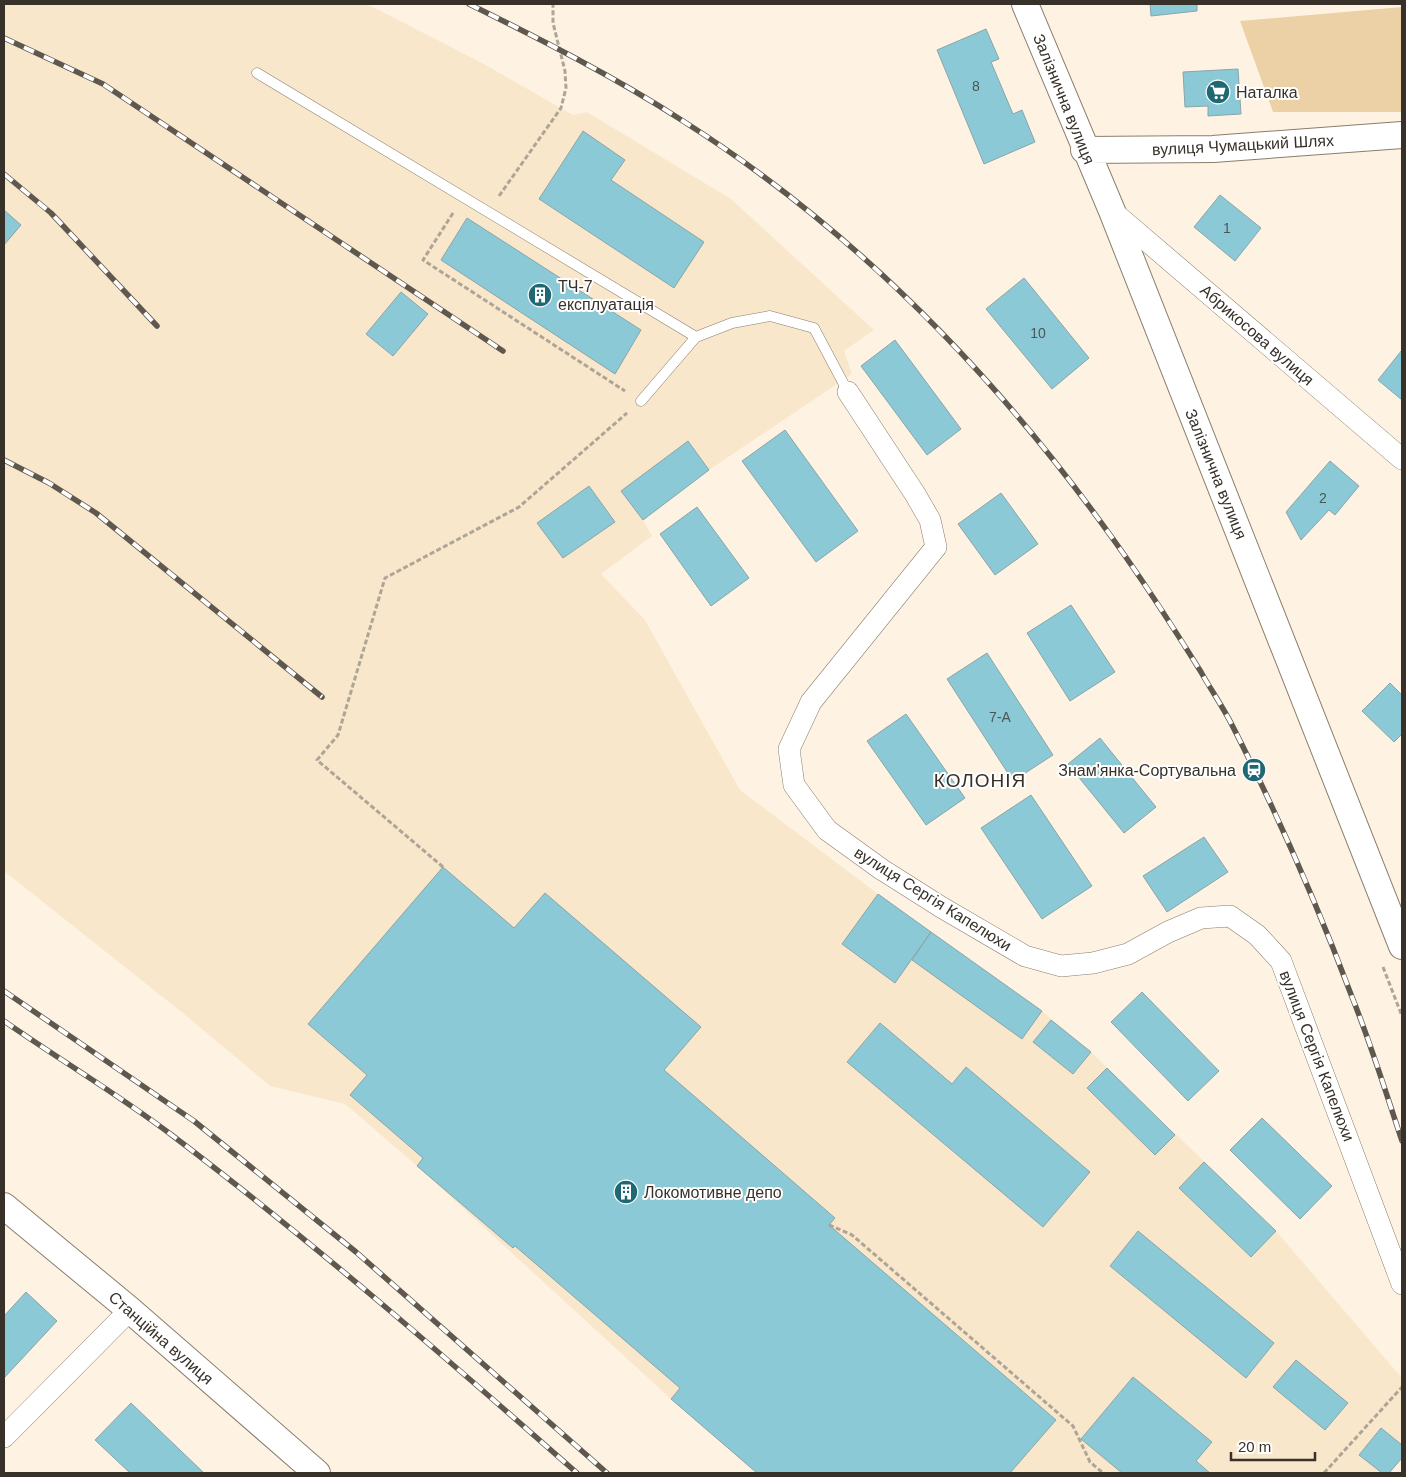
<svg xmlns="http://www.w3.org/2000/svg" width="1406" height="1477" font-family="Helvetica,sans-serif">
<rect width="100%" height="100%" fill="#fef3e2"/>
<!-- built -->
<path fill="#f9e7cb" d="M4 4H364L375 8 484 64 573 115 587 112 731 199 874 330 844 351 852 374 709 470 643 520 652 536 601 574 645 620 740 790 878 894 1042 1011 1091 1052 1276 1231 1402 1378V1456L1389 1473H757L671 1399 417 1166 345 1104 270 1086 184 1014 4 871Z"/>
<!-- green -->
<path fill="#edd1a6" d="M1402 7V112H1273L1240 21Z"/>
<!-- building -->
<path fill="#8ac9d5" stroke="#8aa5aa" d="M1150 4H1197V11L1151 16Z
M986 29 999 59 991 62 1013 114 1022 110 1035 142 984 164 937 50Z
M1238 69 1241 114 1208 116V106L1185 107 1183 72Z
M583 131 625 160 611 180 704 242 674 288 539 199Z
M1220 195 1261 228 1235 261 1194 227Z
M4 210 21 225 4 245Z
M467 218 641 330 615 374 441 260Z
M1024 278 1089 358 1052 389 986 309Z
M401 292 428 314 393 356 366 334Z
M895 340 961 429 927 455 861 366Z
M1402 350V400L1378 380Z
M785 430 858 531 816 562 742 461Z
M688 441 709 470 643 520 621 491Z
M1330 461 1359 486 1335 515 1329 510 1301 540 1286 512Z
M589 486 615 522 563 558 537 523Z
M1001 493 1038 544 995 575 958 524Z
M697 507 749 578 711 606 660 534Z
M1071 605 1115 672 1070 701 1027 633Z
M987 653 1053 755 1013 781 947 679Z
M1390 683 1402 695V734L1394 742 1362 711Z
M906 714 965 798 926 825 867 741Z
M1100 738 1156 807 1124 833 1068 764Z
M1031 795 1092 886 1042 919 981 828Z
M1204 837 1228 872 1167 912 1143 876Z
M443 867 514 928 545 893 701 1027 664 1070 835 1218 829 1225 1056 1420 1010 1473H757L671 1399 680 1388 515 1246 513 1248 417 1166 423 1158 350 1095 367 1075 308 1024Z
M878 894 931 932 895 983 842 944Z
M931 932 1042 1011 1022 1039 912 960Z
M1142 992 1219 1071 1188 1101 1111 1022Z
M1051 1020 1091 1052 1073 1074 1033 1042Z
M880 1023 952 1084 966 1067 1090 1172 1043 1227 847 1062Z
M1107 1068 1175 1135 1155 1155 1087 1088Z
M1262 1118 1332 1186 1300 1219 1230 1150Z
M1204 1162 1276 1231 1251 1257 1179 1188Z
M1138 1231 1274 1343 1246 1378 1110 1266Z
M26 1292 57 1321 4 1378V1316Z
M1296 1360 1348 1403 1325 1430 1273 1387Z
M1133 1377 1212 1442 1196 1461 1210 1473H1122L1081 1439Z
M131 1403 204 1473H130L95 1440Z
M1381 1428 1402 1445V1458L1389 1473H1382L1359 1455Z"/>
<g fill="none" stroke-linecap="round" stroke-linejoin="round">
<!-- service casing -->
<g stroke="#8a7e6b" stroke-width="11">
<path id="service" d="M257 73 696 337 732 323 770 316 814 328 848 392
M641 401 696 337"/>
</g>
<!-- minor casing -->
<g stroke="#8a7e6b" stroke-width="22">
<path id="minor" d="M1112 211 1402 459
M848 392 915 494 930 520 936 547 811 702 789 749 794 785 827 830 881 869 941 907 1025 956 1061 966 1093 963 1128 954 1168 932 1201 918 1230 916 1257 935 1281 961 1402 1284
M4 1437 130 1310"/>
</g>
<!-- tertiary casing -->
<g stroke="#8a7e6b" stroke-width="28">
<path id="tertiary" d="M1025 4 1112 211 1402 946
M1084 150 1213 149 1402 135
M4 1206 130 1310 317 1473"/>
</g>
<!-- path -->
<path stroke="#aea597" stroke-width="3" stroke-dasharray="5 2.5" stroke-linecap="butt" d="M499 196 561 108 566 88 565 71 553 23V4
M453 213 423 260 625 391
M443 867 317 760 338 735 385 578 519 507 627 413
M1383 967 1402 1016
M829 1225 852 1235 1073 1426 1090 1462 1103 1473
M1324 1473 1402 1387"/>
<!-- service -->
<use href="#service" stroke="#fff" stroke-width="10"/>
<!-- minor -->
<use href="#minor" stroke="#fff" stroke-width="21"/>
<!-- tertiary -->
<use href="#tertiary" stroke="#fff" stroke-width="26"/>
<!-- rail casing -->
<g stroke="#5f584e" stroke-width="5.5">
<path id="rail" d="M469 4C542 40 615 77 683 121 853 229 996 375 1113 539 1144 582 1173 627 1201 672 1211 690 1223 707 1232 725 1277 813 1317 904 1352 997 1371 1044 1386 1093 1402 1141
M4 38 103 84 503 351
M4 174 51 213 157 326
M4 460 49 483 96 513 322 697
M4 991 194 1121 356 1252 607 1473
M4 1021C60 1060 119 1095 173 1136 313 1242 445 1357 577 1473"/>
</g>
<!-- rail -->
<use href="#rail" stroke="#fff" stroke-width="4" stroke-dasharray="11" stroke-linecap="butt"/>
</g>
<!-- icons -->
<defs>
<g id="supermarket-disc" transform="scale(1.25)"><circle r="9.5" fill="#1e6873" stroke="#fff"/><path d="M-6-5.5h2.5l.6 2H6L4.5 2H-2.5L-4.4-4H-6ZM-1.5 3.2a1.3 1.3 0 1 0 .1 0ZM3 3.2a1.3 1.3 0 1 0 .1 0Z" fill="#fff"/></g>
<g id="building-disc" transform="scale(1.25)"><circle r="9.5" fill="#1e6873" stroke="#fff"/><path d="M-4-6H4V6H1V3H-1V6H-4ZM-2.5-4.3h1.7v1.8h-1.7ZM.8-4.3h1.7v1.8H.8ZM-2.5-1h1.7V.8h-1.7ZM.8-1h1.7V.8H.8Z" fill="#fff"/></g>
<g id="station-disc" transform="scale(1.25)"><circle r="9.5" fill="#1e6873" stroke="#fff"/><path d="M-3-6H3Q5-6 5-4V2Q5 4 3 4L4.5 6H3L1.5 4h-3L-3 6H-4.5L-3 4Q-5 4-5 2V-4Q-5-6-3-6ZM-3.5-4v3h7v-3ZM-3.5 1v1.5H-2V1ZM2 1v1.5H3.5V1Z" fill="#fff"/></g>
</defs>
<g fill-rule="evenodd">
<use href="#supermarket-disc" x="1218" y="92"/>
<use href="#building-disc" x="540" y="295"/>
<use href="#station-disc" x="1254" y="770"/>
<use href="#building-disc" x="626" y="1192"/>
</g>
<g text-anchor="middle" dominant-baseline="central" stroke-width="4" stroke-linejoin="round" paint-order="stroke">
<!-- number labels -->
<g font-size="14" fill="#4c5754">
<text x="976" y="86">8</text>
<text x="1227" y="228">1</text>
<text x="1038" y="333">10</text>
<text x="1323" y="498">2</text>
<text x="1000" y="717">7-А</text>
</g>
<!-- poi labels -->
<g font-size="16" fill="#373129" stroke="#fff" text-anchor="start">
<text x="1236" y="92">Наталка</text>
<text x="558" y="286">ТЧ-7<tspan x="558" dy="18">експлуатація</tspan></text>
<text x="1236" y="770" text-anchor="end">Знам'янка-Сортувальна</text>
<text x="644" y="1192">Локомотивне депо</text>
</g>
<!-- street labels -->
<g font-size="16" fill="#373129" stroke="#fff">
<text transform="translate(1064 99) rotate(68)">Залізнична вулиця</text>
<text transform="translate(1243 145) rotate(-3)">вулиця Чумацький Шлях</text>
<text transform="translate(1257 335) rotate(41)">Абрикосова вулиця</text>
<text transform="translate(1216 474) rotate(68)">Залізнична вулиця</text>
<text transform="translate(933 899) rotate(32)">вулиця Сергія Капелюхи</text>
<text transform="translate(1317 1056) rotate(69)">вулиця Сергія Капелюхи</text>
<text transform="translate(161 1338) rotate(41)">Станційна вулиця</text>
</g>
<!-- quarter labels -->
<g font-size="19" letter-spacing="1" fill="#373129" stroke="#fff">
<text x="980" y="780">КОЛОНІЯ</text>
</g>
</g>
<!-- border -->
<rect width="1406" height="1477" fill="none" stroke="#373129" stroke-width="10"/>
<!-- scale -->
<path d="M1231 1452v8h84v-8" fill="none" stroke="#373129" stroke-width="2.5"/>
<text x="1238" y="1452" font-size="15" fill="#373129" stroke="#ffffff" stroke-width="4" paint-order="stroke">20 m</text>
</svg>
